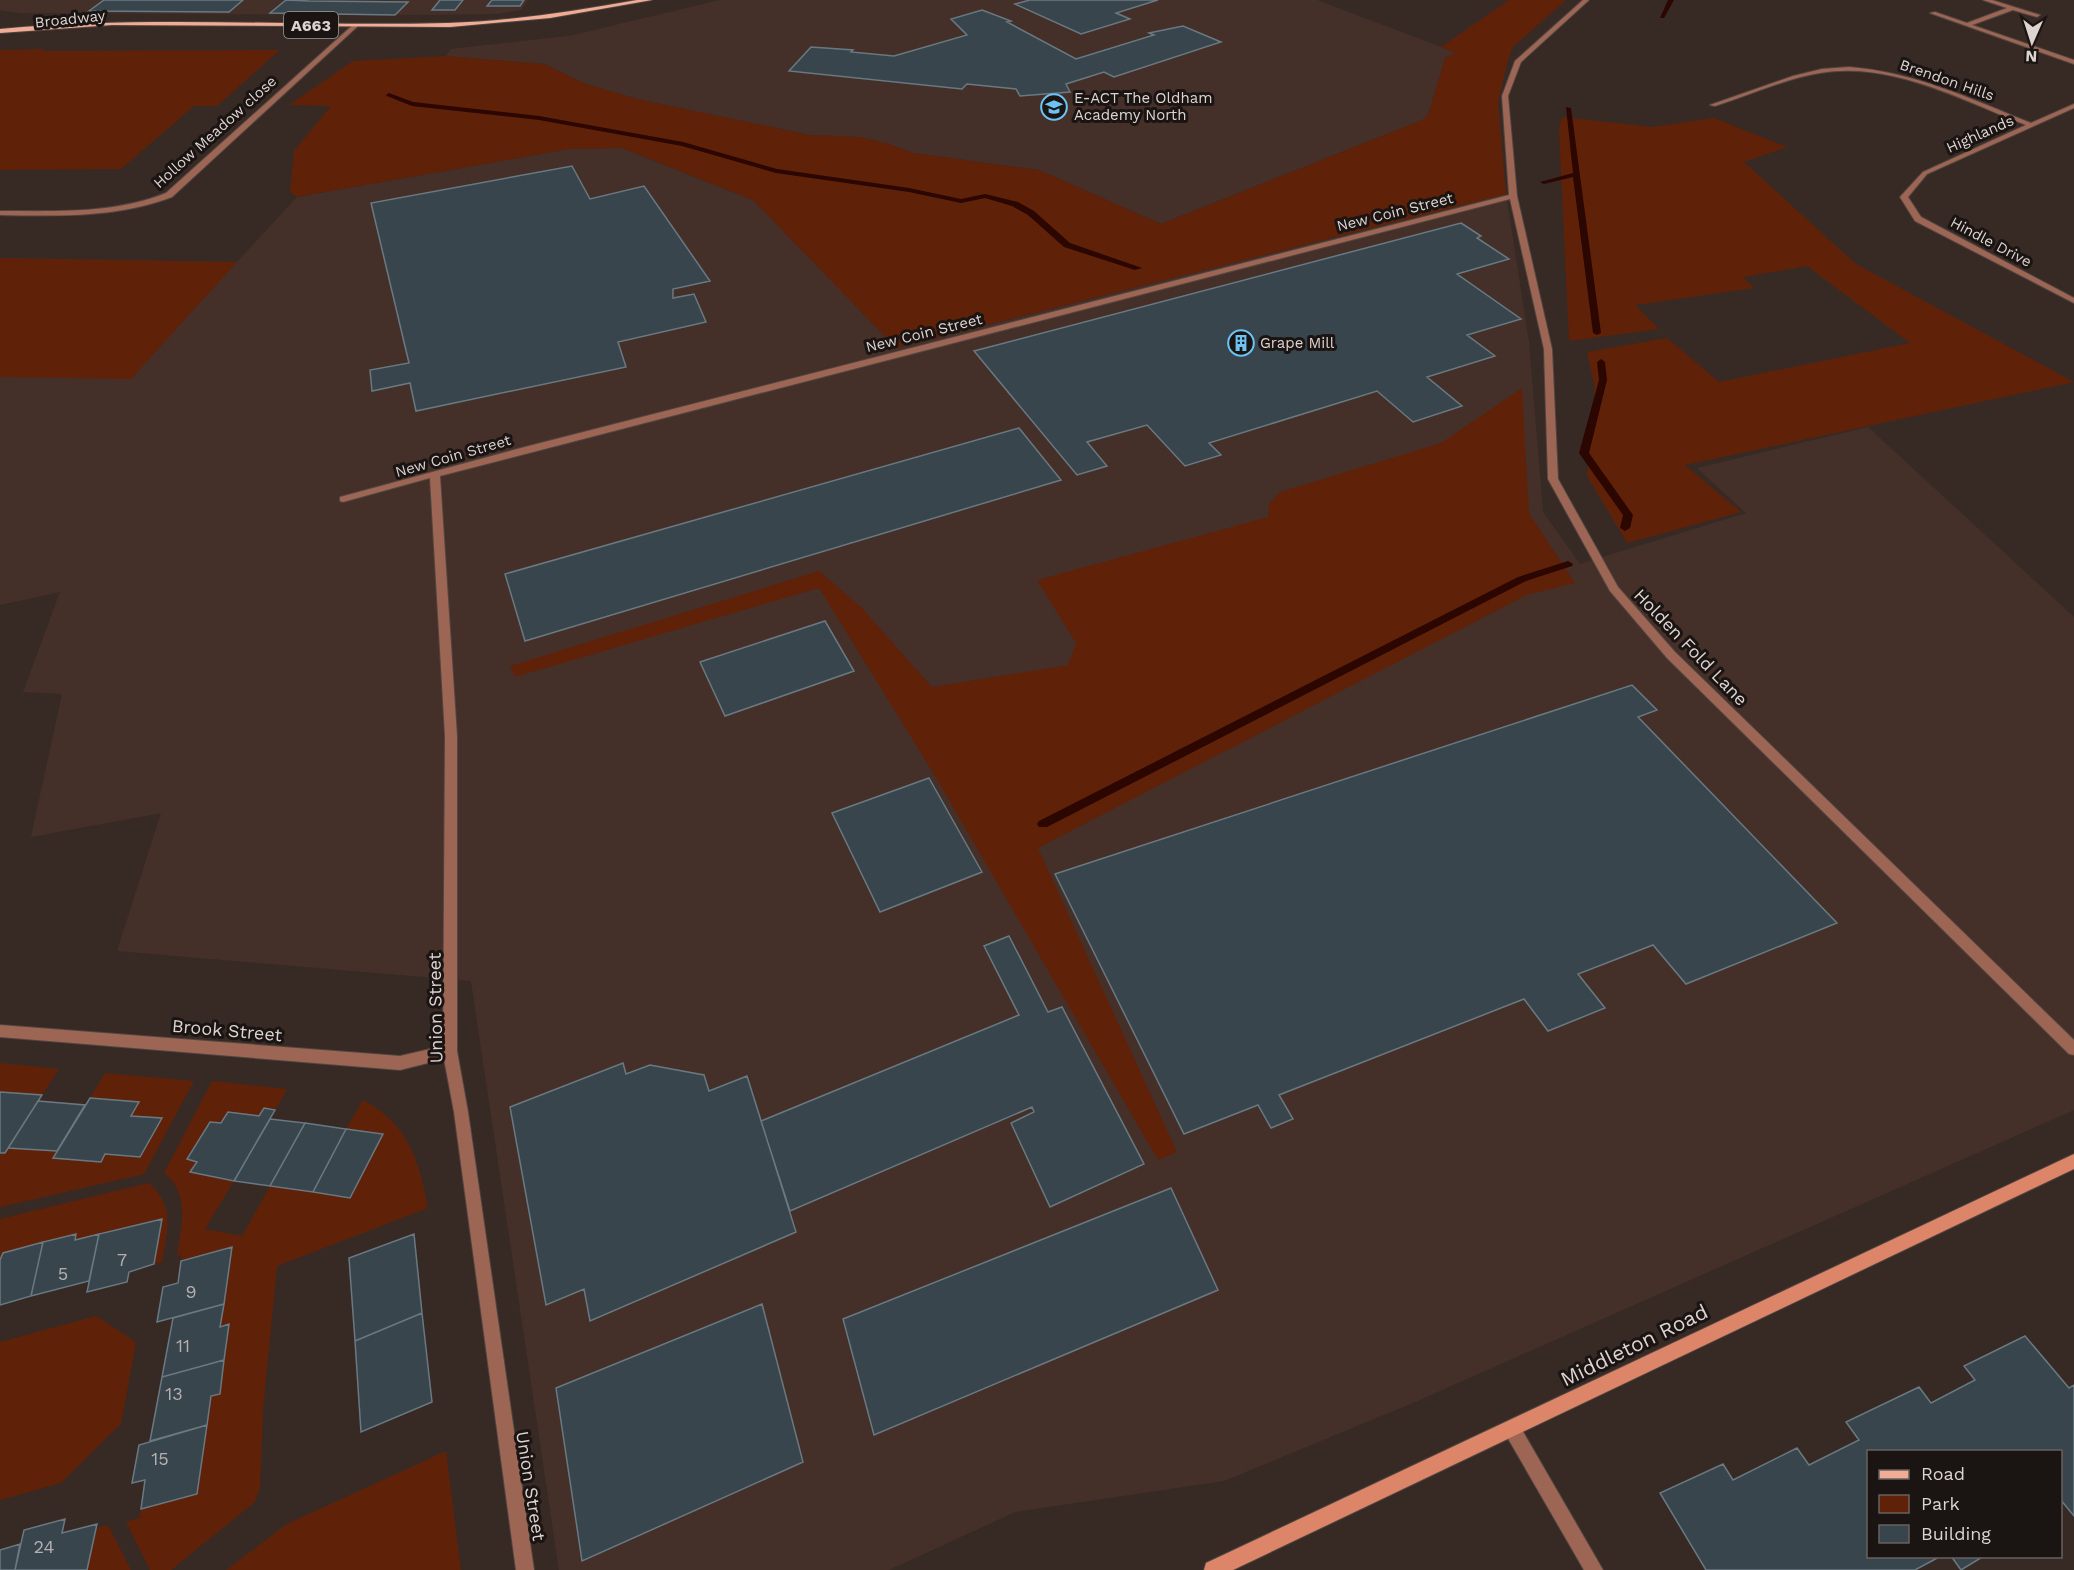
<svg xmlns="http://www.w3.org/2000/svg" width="2074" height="1570" font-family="'Work Sans',sans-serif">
<rect width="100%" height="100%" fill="#372a25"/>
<!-- built -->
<path fill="#443029" d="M0 0H528L521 10 497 14 406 15 21 13 0 10Z
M720 0H1317L1457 53 1445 58 1428 115 1422 120 1161 224 1039 170 913 153 886 143 860 137 810 135 637 99 583 83 544 64 446 56 451 49 569 36Z
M622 148 753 200 897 348 1506 194 1529 342 1543 512 1580 564 1746 513 1697 468 1868 427 2074 617V1110L1415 1402 1224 1481 1015 1512 889 1570H559L471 981 117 951 161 813 31 837 62 694 23 692 60 592 0 605V258L237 262 297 197 569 149Z"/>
<!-- green -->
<path fill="#602109" d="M1509 0H1566L1512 48 1507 64 1498 102 1506 194 896 348 753 200 622 148 569 149 297 197 290 192 294 151 331 106 289 105 353 61 446 56 544 64 583 83 637 99 810 135 860 137 886 143 913 153 1039 170 1161 224 1422 120 1428 115 1445 58 1456 53 1441 47Z
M43 49 42 51 280 50 217 106H194L121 169 0 170V50Z
M1562 117 1653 127 1714 118 1787 147 1744 162 1856 264 2074 382 1685 465 1741 512 1627 543 1587 476 1595 389 1587 352 1667 338 1719 382 1910 343 1807 266 1743 277 1754 288 1635 305 1659 329 1569 341 1559 129Z
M0 258 237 262 131 379 0 377Z
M1522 388 1529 513 1575 583 1527 595 1038 848 1177 1152 1158 1160 935 776 819 588 515 677 510 666 819 571 861 607 932 687 1068 665 1076 643 1037 580 1268 517 1269 504 1280 492 1441 443Z
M0 1063 59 1069 42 1095 0 1092Z
M105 1073 194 1081 144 1174 0 1207V1153H5L8 1148 57 1151 53 1158 101 1162 105 1154 140 1157 162 1118 131 1116 138 1102 90 1098Z
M212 1081 287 1089 275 1110 264 1108 259 1116 228 1112 221 1123 210 1122 187 1159 197 1162 191 1171 234 1181 205 1229 242 1236 270 1186 350 1197 383 1134 346 1129 363 1100C409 1124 419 1161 428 1208L277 1266 263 1411 260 1488 255 1502 171 1570H150L126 1522 139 1518 141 1509 197 1494 211 1396 220 1394 229 1325 220 1327 232 1247 181 1261 182 1255 177 1256C181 1227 191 1194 164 1173Z
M149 1183C176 1208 167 1229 162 1262L154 1264 161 1219 75 1240 76 1234 3 1253 0 1260V1219Z
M96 1316 136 1342 121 1424 61 1483 0 1500V1342Z
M446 1451 461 1570H226L287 1524Z
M108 1525 131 1570H87L97 1528Z"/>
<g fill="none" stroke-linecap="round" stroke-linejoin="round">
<!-- stream -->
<path fill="#2c0600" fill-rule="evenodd" d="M1668 0H1674L1664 18H1660Z
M389 93 413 102 539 116 683 142 777 169 909 188 961 199 985 194 1018 202 1034 211 1070 243 1142 268 1135 270 1064 247 1028 215 1012 206 985 198 961 203 909 192 776 173 682 146 539 120 412 106 387 96 386 95Z
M1566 107 1571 108 1601 333 1597 335 1593 333 1573 177 1544 184 1540 182 1573 173Z
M1601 359 1605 362 1607 380 1589 453 1633 515 1630 528 1625 531 1620 528 1623 515 1579 453 1599 380 1597 362Z
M1568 561 1573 564 1572 566 1526 581 1047 827H1039L1037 824 1039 821 1518 577Z"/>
</g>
<!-- building -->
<path fill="#38454d" stroke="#6a7981" stroke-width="1.5" d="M104 0H243L229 12 89 11Z
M286 0 309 1 408 2 395 15 270 13Z
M440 0H463L455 10H432Z
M492 0H524L520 6H487Z
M1030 0H1158L1116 13 1130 19 1081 34 1015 4Z
M982 10 1011 21 1007 22 1076 59 1154 35 1149 33 1183 26 1221 42 1114 77 1104 72 1066 84 1070 92 1020 96 1016 89 967 84 962 89 789 71 811 47 853 50 851 52 894 56 967 35 951 19Z
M572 166 590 199 644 186 710 281 673 289V298L694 294 706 322 618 342 626 367 416 411 410 383 372 391 370 370 409 363 371 203Z
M1461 223 1481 236 1477 238 1509 259 1457 274 1521 319 1467 335 1495 356 1427 377 1462 406 1413 422 1377 391 1209 443 1221 455 1185 466 1147 425 1087 442 1107 466 1077 475 974 351Z
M1019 428 1061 480 525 641 505 574Z
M825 621 854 671 725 716 700 662Z
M1632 685 1657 710 1638 717 1837 923 1686 984 1653 945 1578 974 1605 1008 1548 1031 1524 999 1279 1095 1293 1119 1271 1128 1258 1105 1184 1134 1055 874Z
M929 778 982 872 880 912 832 813Z
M1009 936 1048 1012 1062 1007 1144 1164 1050 1207 1011 1123 1034 1112 1032 1107 790 1211 761 1121 1019 1015 984 946Z
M623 1063 626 1074 650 1065 704 1075 709 1091 747 1076 796 1232 590 1321 584 1289 546 1305 510 1107Z
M0 1092 42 1095 5 1153H0Z
M90 1098 139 1102 131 1116 162 1118 140 1157 105 1154 101 1162 53 1158Z
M38 1101 85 1105 57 1151 8 1148Z
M264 1108 275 1110 234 1181 190 1172 197 1162 187 1159 210 1122 221 1123 228 1112 259 1116Z
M270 1119 305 1123 270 1186 234 1181Z
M305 1123 346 1129 313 1192 270 1186Z
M346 1129 383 1134 350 1198 313 1192Z
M1171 1188 1218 1290 874 1435 843 1319Z
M162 1219 154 1264 129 1272 127 1282 87 1292 99 1234Z
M76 1234 75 1240 99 1234 89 1281 31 1296 43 1242Z
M414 1234 422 1313 355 1341 349 1258Z
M43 1242 31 1296 0 1305V1260L3 1253Z
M232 1247 224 1304 157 1322 163 1287 178 1283 181 1261Z
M224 1304 220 1327 229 1324 224 1360 162 1377 173 1318Z
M762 1304 803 1462 582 1561 556 1388Z
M422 1313 432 1402 361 1432 355 1341Z
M2025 1336 2069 1388 2074 1385V1516L2060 1499V1452H1868V1556H1941L1915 1570H1706L1660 1493 1723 1464 1733 1480 1797 1448 1809 1465 1859 1440 1846 1422 1919 1387 1931 1403 1975 1380 1964 1366Z
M224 1360 220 1394 211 1396 207 1425 150 1441 162 1377Z
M207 1425 197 1494 141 1509 145 1480 132 1483 139 1445Z
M65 1519 62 1533 97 1524 87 1570H15L24 1530Z
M20 1544 15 1570H0V1550Z
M1951 1556H1984L1961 1570Z"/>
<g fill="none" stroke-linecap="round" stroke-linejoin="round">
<!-- minor casing -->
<g stroke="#524541" stroke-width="2">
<path id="minor" d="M1583 0H1589L1521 62 1508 96 1517 196 1552 349 1558 479 1618 587 1675 652 2074 1040V1055L2069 1054 1667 658 1610 591 1548 479 1544 349 1510 199 440 476 457 736V1051L468 1112 534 1570H516L454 1112 444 1059 400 1070 0 1037V1025L400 1056 443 1046 445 736 430 478 343 502 340 501V497L517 449 1509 195 1502 96 1515 61Z
M1983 0H1992L2040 15 2037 17 2013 10 1972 25 2074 60V64L1930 13 1935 12 1967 23 2007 8Z
M354 24 359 25 172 197C117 218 58 216 0 215V211C56 211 114 214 166 193Z
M1849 67C1914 72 1971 99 2031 123L2074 104V108L1927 174 1908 197 1921 217 2074 298V303L1915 221 1900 197 1923 172 2026 125C1961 100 1892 61 1820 73 1784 79 1750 95 1715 106L1710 105 1793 76 1822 69Z
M1512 1420 1518 1423 1603 1570H1584L1506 1435 1503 1429 1506 1423Z"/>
</g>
<!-- secondary casing -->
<g stroke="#524541" stroke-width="2">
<path id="secondary" d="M2074 1154V1169L1233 1570H1204L1206 1563Z"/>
</g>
<!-- primary casing -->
<g stroke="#524541" stroke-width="2">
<path id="primary" d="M637 0H652L550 18 450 27 112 25 0 33V29C150 15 299 27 448 23 512 21 575 11 637 0Z"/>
</g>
<!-- minor -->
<use href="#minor" fill="#9d6654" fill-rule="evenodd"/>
<!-- secondary -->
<use href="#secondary" fill="#dd8568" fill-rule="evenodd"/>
<!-- primary -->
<use href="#primary" fill="#f1ac95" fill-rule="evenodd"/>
</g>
<!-- icons -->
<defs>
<g id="school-ring" transform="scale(1.35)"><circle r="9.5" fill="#1a1412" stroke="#6cc3f2" stroke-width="1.5"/><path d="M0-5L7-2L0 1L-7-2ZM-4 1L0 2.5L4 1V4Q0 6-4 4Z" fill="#6cc3f2"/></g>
<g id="building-ring" transform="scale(1.35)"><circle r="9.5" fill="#1a1412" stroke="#6cc3f2" stroke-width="1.5"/><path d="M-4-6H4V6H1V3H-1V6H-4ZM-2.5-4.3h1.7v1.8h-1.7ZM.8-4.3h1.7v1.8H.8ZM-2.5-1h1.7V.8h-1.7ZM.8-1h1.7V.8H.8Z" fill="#6cc3f2"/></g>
</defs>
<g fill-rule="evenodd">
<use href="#school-ring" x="1054" y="107"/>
<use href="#building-ring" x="1241" y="343"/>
</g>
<g text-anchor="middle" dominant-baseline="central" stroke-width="6" stroke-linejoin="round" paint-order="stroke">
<!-- far-street labels -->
<g font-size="15" fill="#ddd4d1" stroke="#1a1412">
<text transform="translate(70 19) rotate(-6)">Broadway</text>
<text transform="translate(1947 80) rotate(19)">Brendon Hills</text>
<text transform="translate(215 132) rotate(-42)">Hollow Meadow close</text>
<text transform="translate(1980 134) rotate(-24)">Highlands</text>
<text transform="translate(1395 212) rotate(-14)">New Coin Street</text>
<text transform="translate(1991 242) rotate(28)">Hindle Drive</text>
<text transform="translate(924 333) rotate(-14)">New Coin Street</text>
<text transform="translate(453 456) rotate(-16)">New Coin Street</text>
</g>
<!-- far-poi labels -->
<g font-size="15" fill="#ddd4d1" stroke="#1a1412" text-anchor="start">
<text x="1074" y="98">E-ACT The Oldham<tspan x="1074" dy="17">Academy North</tspan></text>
<text x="1260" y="343">Grape Mill</text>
</g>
<!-- shield labels -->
<rect fill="#1a1412" stroke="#a29a98" stroke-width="1.5" x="284" y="12" width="54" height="26" rx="4.5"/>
<g font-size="16" font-weight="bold" fill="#ddd4d1">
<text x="311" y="25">A663</text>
</g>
<!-- street labels -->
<g font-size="18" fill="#ddd4d1" stroke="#1a1412">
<text transform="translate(1691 647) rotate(46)">Holden Fold Lane</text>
<text transform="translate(435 1008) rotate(-91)">Union Street</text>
<text transform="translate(227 1030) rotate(5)">Brook Street</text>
<text transform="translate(531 1486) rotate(81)">Union Street</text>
</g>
<!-- near-number labels -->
<g font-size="18" fill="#b4b0b0">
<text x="122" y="1259">7</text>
<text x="63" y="1273">5</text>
<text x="191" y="1291">9</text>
<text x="183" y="1345">11</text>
<text x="174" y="1393">13</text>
<text x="160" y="1458">15</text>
<text x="44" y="1546">24</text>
</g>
<!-- near-street labels -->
<g font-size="21" fill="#ddd4d1" stroke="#1a1412">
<text transform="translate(1634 1345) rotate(-26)">Middleton Road</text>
</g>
</g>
<!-- legend -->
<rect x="1867" y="1450" width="195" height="108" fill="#1a1412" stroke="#68615e" stroke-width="1.5"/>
<rect x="1879" y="1470" width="30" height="9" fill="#f1ac95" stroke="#68615e" stroke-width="1.5"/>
<text x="1921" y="1480" font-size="18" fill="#ddd4d1">Road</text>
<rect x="1879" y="1495" width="30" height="18" fill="#602109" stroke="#68615e" stroke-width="1.5"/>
<text x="1921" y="1510" font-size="18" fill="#ddd4d1">Park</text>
<rect x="1879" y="1525" width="30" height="18" fill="#38454d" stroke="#68615e" stroke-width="1.5"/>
<text x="1921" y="1540" font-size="18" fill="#ddd4d1">Building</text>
<!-- north arrow -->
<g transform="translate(2032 42) rotate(183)" stroke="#1a1412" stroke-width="4.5" paint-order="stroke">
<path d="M0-4.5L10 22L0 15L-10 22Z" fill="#ddd4d1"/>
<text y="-9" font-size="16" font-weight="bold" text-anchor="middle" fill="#ddd4d1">N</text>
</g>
</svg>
